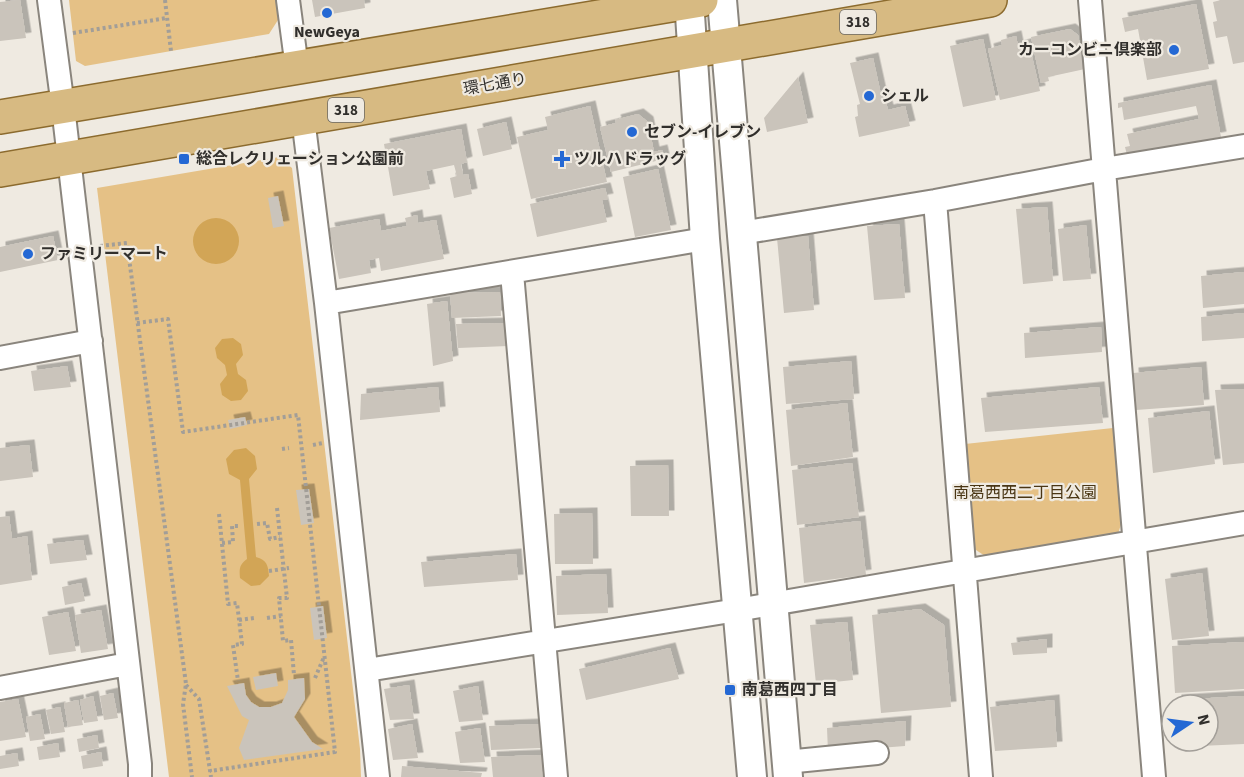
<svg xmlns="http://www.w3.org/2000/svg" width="1244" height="777" font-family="'Source Sans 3','Noto Sans JP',sans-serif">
<defs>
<filter id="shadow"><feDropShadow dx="5.5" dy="-5.5" stdDeviation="0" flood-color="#0004"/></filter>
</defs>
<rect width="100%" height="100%" fill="#efeae1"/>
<!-- green -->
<path fill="#e5c186" d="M69 0H276L278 20 269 34 85 66 76 61Z
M279 157 292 168 360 749 361 777H169L97 188Z
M1113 428 1122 521 1118 534 985 556 973 548 965 444Z"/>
<!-- water -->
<path fill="#d2a556" d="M193 241a23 23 0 1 1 46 0a23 23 0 1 1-46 0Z
M233 338 241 344 243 355 236 364 238 374 246 380 248 391 241 400 231 401 222 395 220 384 227 375 225 365 217 358 215 348 222 339Z
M246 448 255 456 257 469 249 479 256 557C267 560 268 565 269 576L260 585 251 586 240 578C239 568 240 564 247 559L240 480 229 474 226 459 234 450Z"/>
<!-- building -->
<path fill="#cac4bb" filter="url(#shadow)" d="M20 0 26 38 0 41V2Z
M312 0H364L365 8 315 17Z
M1221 0H1244V62L1233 64 1227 36 1216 38 1213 22 1217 21 1213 2Z
M1196 4 1209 69 1147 80 1138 29 1125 32 1122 18Z
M1070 29 1078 35 1085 69 1048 77 1049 81 1041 83 1031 37Z
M1016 36 1018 46 1029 43 1040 91 1000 100 988 49 1002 45 1001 40Z
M983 39 996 100 963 107 950 46Z
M873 58 882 99 885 98 888 110 905 106 910 126 859 137 855 117 858 116 857 105 860 104 850 63Z
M798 77 808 123 767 132 764 118Z
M1211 85 1221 137 1127 155 1125 147 1130 146 1127 134 1199 119 1196 106 1124 120 1122 107 1118 108V103Z
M590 106 607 182 531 199 517 137 548 130 545 117Z
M638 114 648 122 654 152 662 150 664 159 611 172 600 127 616 123 615 120Z
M506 122 512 149 483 156 477 129Z
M461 129 467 162 461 164 463 175 468 174 472 194 454 198 450 178 457 176 454 165 426 171 430 189 393 196 384 144Z
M658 169 671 230 635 237 623 177Z
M605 188 608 199 602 200 607 222 537 237 530 204Z
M278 196 284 226 273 228 268 198Z
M1047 207 1053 281 1023 284 1016 209Z
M417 215 418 223 436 220 444 259 381 271 379 258 369 260 371 273 339 279 329 228 379 219 381 231 407 226 405 218Z
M899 224 905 298 874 300 867 226Z
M1086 225 1091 279 1063 281 1058 229Z
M53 236 58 260 0 272V247Z
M808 236 814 310 784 313 777 238Z
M1244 272V304L1203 308 1201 276Z
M500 292 501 316 452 318 450 293Z
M447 301 453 361 433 366 427 304Z
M1244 313V338L1202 341 1201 317Z
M507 323 508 346 458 348 456 324Z
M1101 327 1102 352 1025 358 1024 333Z
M851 361 854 399 786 404 783 367Z
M67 366 71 387 34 391 31 371Z
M1201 367 1204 405 1136 410 1133 373Z
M438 387 440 412 360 420 361 394Z
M1099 387 1103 423 985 432 981 398Z
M1244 389V463L1223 465 1215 390Z
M847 403 853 457 791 466 786 410Z
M1209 411 1215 464 1153 473 1148 418Z
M245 417 247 425 230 429 228 420Z
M29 445 33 477 0 481V448Z
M852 463 859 517 797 525 792 470Z
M668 465 669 516H631L630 466Z
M309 489 314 523 301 525 296 490Z
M592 513 593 564H555L554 514Z
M9 516 12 539 27 536 32 580 0 585V517Z
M860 521 866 575 804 583 799 528Z
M83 540 87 560 50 564 47 544Z
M516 554 518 580 424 587 421 562Z
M1202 573 1209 636 1172 640 1165 579Z
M606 574 608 613 557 615 556 576Z
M81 583 85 601 65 605 62 587Z
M323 606 327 638 314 640 310 608Z
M920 609 944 625 951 707 881 713 872 615Z
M101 610 108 649 81 653 75 615Z
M68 612 76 651 49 655 42 617Z
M847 622 853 680 816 684 810 625Z
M1047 639V653L1013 655 1011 643Z
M1244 642V689L1175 693 1172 646Z
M670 648 679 679 586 700 579 669Z
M276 673 278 686 256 690 253 677Z
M304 678 305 699 294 717 312 742 323 749 244 760 239 748 249 720 242 716 227 686 244 683 246 695 251 702 259 707H271L282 703 288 690V680Z
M409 685 414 719 390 720 384 689Z
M478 686 483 720 459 722 453 691Z
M113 693 118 718 104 720 100 696Z
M93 696 98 721 84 723 80 700Z
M1244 696V744L1178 747V741H1208V705H1176V700Z
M18 699 26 737 0 741V702Z
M78 700 83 725 68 727 64 703Z
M1054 700 1057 747 995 751 990 707Z
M60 707 65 732 51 734 46 710Z
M40 714 45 739 30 741 26 717Z
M906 721 905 746 828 752 827 728Z
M412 724 418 758 393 760 388 729Z
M539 724 541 748 491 750 489 726Z
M480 728 485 762 460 763 455 732Z
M97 735 99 748 79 752 77 739Z
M58 743 60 757 39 760 37 747Z
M101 752 103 766 83 769 81 756Z
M17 753 19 766 0 769V756Z
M541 755 543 777H493L491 757Z
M402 766 482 773 481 777H401Z"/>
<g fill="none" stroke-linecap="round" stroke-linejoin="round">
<!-- minor casing -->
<g stroke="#8a857d" stroke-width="26">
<path id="minor" d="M49 0 63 107 140 764V777
M288 0 297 68
M1090 0 1154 777
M303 118 326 303 378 777
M935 201 981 777
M741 233 935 201 1104 169 1244 146
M512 273 556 777
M326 303 705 239
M0 358 91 341
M367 670 737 610 1244 523
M0 688 128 664
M786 762 877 753"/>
</g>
<!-- tertiary casing -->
<g stroke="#8a857d" stroke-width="32">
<path id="tertiary" d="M689 0 705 239 752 777
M722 0 788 777"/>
</g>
<!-- primary casing -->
<g stroke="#8c6b2e" stroke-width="36">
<path id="primary" d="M0 117 701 0
M0 170 990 0"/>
</g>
<!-- path -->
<path stroke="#a29e98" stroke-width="4" stroke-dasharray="3 3" stroke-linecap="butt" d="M165 0 171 51
M73 33 167 18
M100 246 127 243 186 684 183 704 192 777
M137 323 168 319 183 432 298 415 335 752 210 771
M313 445 323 443
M282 449 289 448
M277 508 287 598H279L283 641 291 640 294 675
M219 514 228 604 237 603 242 644 233 645 238 681
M257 524 267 523 270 539 280 537
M222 543 233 542 232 526H240
M269 571 289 568
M267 618 281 616
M239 620 254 618
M315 678 324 657
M186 685 199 699 211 777"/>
<!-- minor -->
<use href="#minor" stroke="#fff" stroke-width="22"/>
<!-- tertiary -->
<use href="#tertiary" stroke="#fff" stroke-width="28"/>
<!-- primary -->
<use href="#primary" stroke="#d7ba82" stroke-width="33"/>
</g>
<!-- markers -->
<g fill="#2468d4" stroke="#efeae1" stroke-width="2">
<circle cx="327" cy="13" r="6"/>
<circle cx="1174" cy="50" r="6"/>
<circle cx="869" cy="96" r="6"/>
<circle cx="632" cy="132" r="6"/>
<rect x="178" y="153" width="12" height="12" rx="3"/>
<path d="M559 150h6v6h6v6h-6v6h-6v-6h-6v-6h6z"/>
<circle cx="28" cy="254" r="6"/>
<rect x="724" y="684" width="12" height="12" rx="3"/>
</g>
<g text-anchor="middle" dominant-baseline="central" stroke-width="4.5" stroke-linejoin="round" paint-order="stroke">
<!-- shield labels -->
<g fill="#efeae1" stroke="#6a6762" stroke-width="1.5">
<rect x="840" y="10" width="36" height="24" rx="4.5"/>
<rect x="328" y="98" width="36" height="24" rx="4.5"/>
</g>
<g font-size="15" font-weight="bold" fill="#312f2c">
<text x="858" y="22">318</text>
<text x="346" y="110">318</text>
</g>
<!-- poi labels -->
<g font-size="16" font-weight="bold" fill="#312f2c" stroke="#efeae1" text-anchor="start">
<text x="327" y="32" text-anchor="middle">NewGeya</text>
<text x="1162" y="50" text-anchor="end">カーコンビニ倶楽部</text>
<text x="881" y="96">シェル</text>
<text x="644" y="132">セブン-イレブン</text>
<text x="196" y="159">総合レクリェーション公園前</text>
<text x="574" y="159">ツルハドラッグ</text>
<text x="40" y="254">ファミリーマート</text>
<text x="742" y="690">南葛西四丁目</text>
</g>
<!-- street labels -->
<g font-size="16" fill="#312f2c" stroke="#efeae1">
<text transform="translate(495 84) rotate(-10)">環七通り</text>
</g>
<!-- park labels -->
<g font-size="16" fill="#4a3614" stroke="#efeae1">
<text x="1025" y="493">南葛西西二丁目公園</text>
</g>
</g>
<!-- north arrow -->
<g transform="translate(1190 723) rotate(77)"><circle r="28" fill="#efeae1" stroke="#a39f99" stroke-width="1.5"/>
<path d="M0-4.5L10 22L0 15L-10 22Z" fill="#2468d4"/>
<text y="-9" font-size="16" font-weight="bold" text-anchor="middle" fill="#312f2c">N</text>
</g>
</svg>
